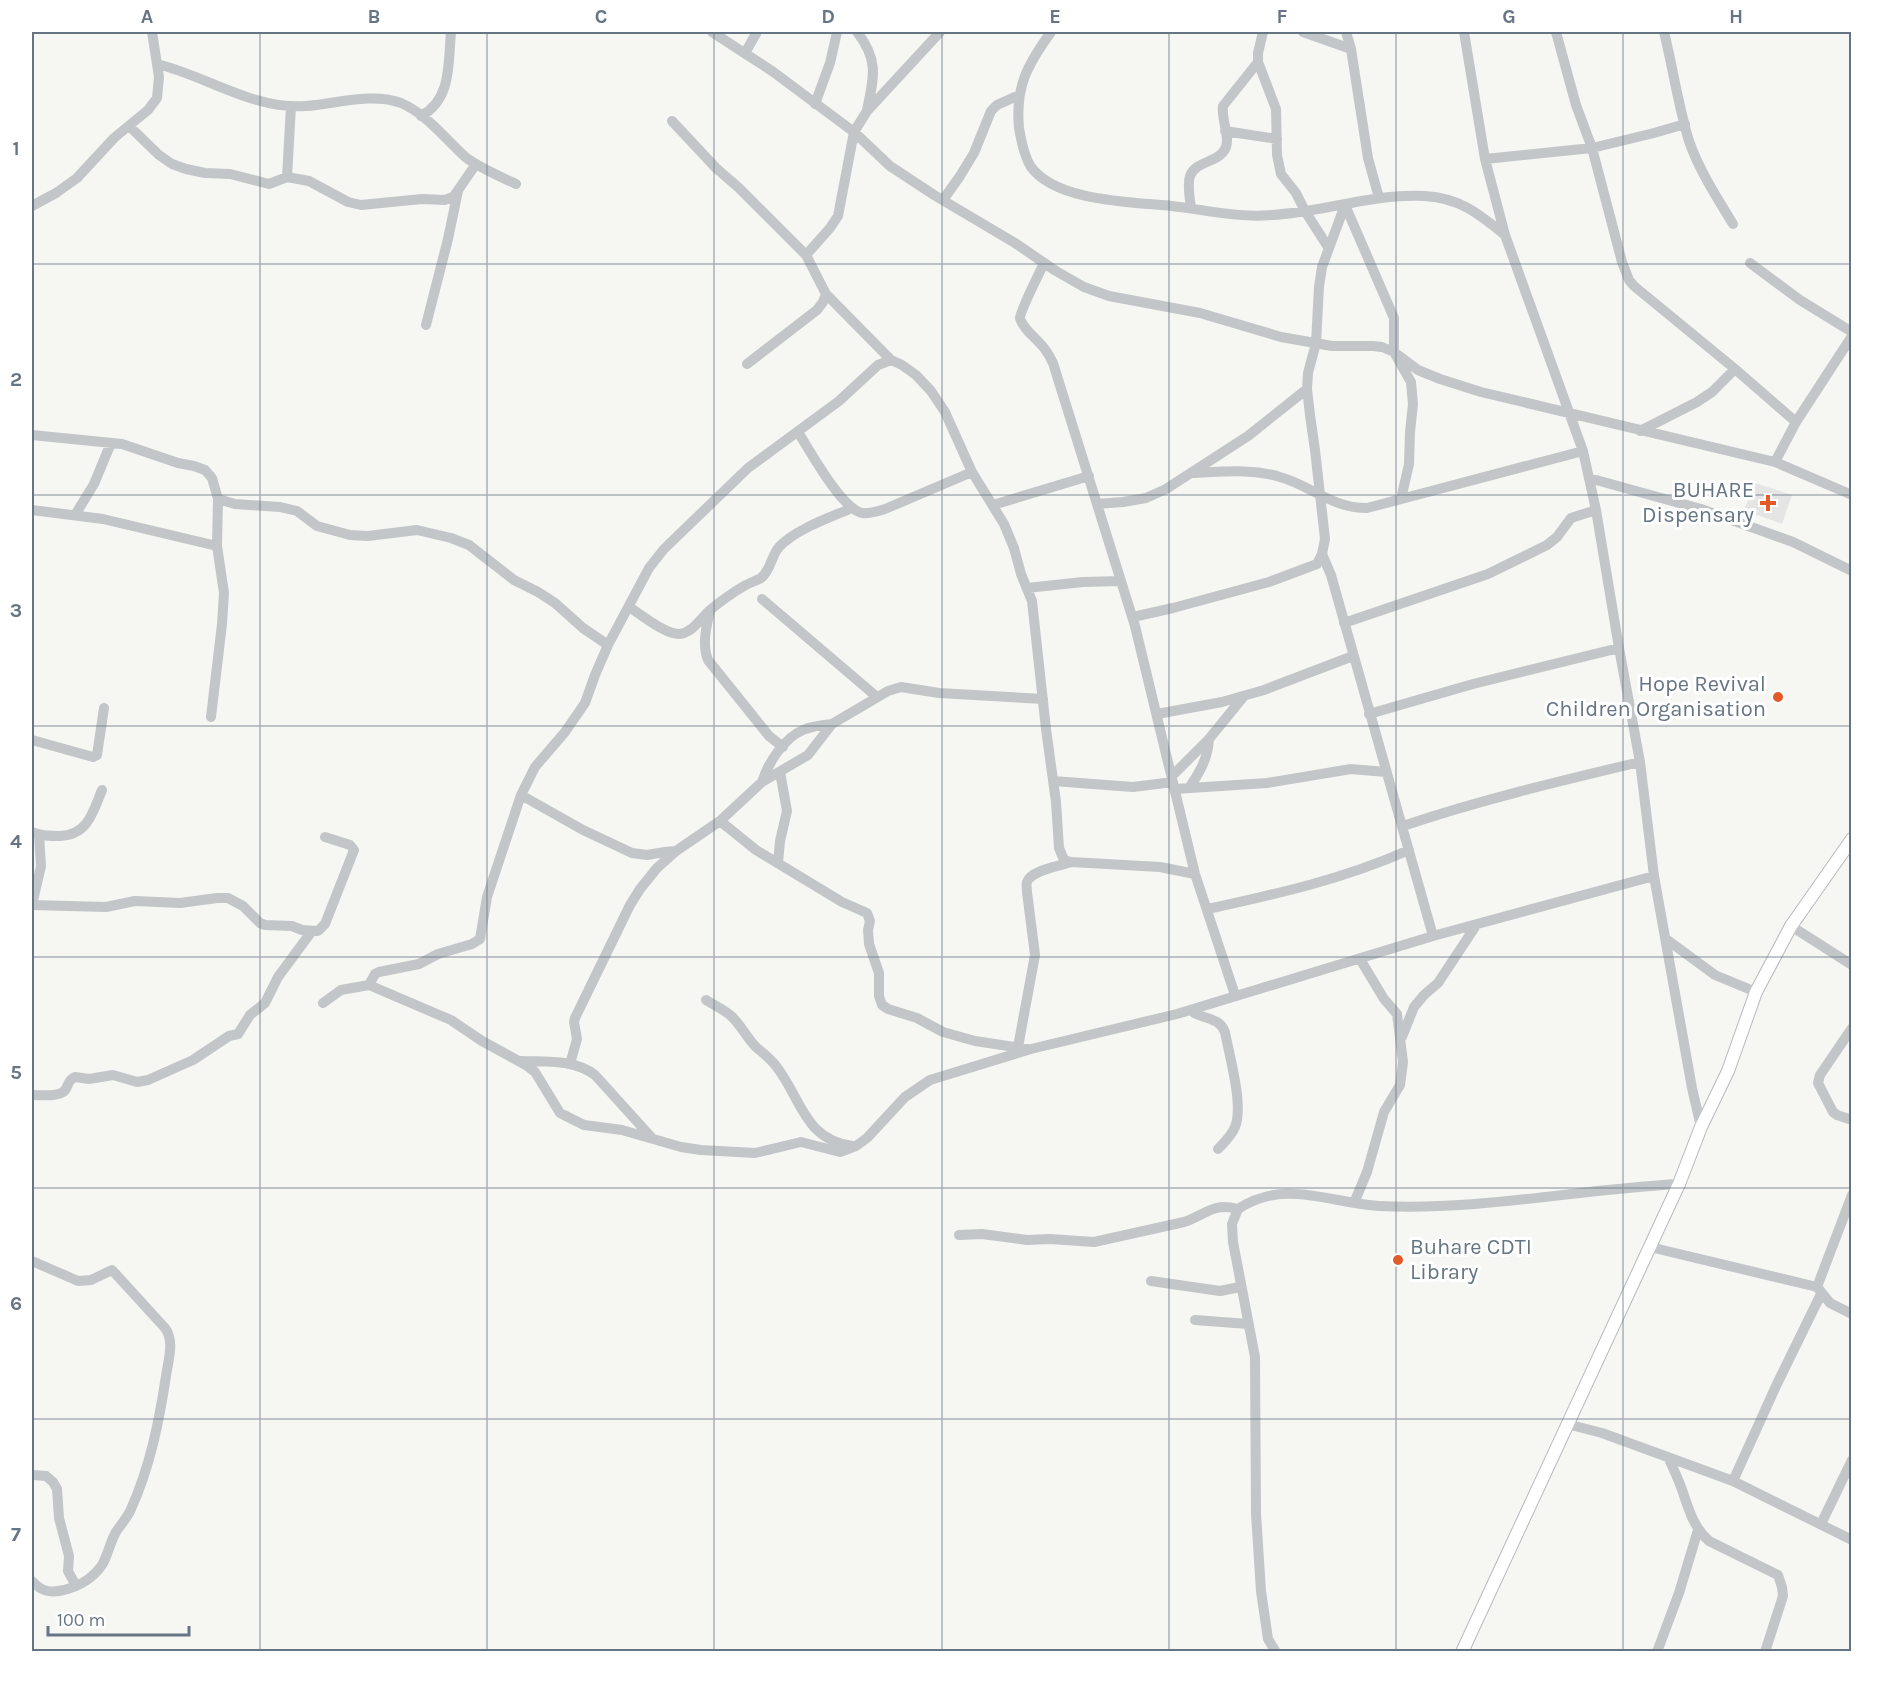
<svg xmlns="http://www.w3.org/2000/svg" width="1883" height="1683" font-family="Karla,sans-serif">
<rect width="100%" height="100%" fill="#f6f6f3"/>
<!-- built -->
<path fill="#e4e5e4" d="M1755 483 1792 495 1782 524 1744 510Z"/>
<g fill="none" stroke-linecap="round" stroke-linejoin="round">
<!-- major casing -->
<g stroke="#b5b9bd" stroke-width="14">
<path id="major" d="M1462 1652 1679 1184 1701 1127 1728 1071 1756 992 1791 926 1852 839"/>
</g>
<!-- minor -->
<path stroke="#c2c6c9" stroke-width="10" d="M712 32 772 71 854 132 890 166 934 195 1015 243 1056 271 1084 287 1109 296 1200 313 1281 337 1332 346H1373L1382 347 1394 352 1418 370 1440 379 1481 392 1775 462 1852 495
M857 32C879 60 874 77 867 110
M1051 32C1028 64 1015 86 1019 128 1021 140 1024 156 1031 167 1057 202 1133 202 1172 206 1206 210 1238 218 1272 215 1323 212 1375 193 1425 196 1460 198 1479 214 1505 235
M1263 32 1258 53V62L1276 109 1277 155 1281 174 1296 193 1305 211 1328 247
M1303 32 1351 49 1368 158 1379 198
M1346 32 1351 49
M1464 32 1485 159 1505 235 1583 451 1596 510 1619 648 1640 762 1654 876 1692 1088 1701 1127
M1556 32 1576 105 1592 148 1622 262 1629 280 1634 286 1735 369 1796 422
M1664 32C1673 68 1678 105 1689 141 1699 170 1717 198 1733 224
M745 53 757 32
M157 64C207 76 253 110 306 106 334 104 373 92 401 103 422 112 438 130 454 146 459 151 465 158 471 161 485 170 501 177 516 184
M815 104 830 63 837 32
M421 116C452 99 448 63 451 32
M672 121 716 168 739 188 806 255 826 294 823 302 817 310 747 364
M129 126 159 155 172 164 186 169 205 173 230 174 269 184 287 177 309 181 348 202 361 205 422 199 445 200 454 196 476 164
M1225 131 1277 139
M1485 159 1592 148 1654 133 1685 124
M287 177 291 106
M943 200 960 176 974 153 991 111 997 105 1019 95
M1345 205 1394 318V352L1411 382 1413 404 1410 432 1409 464 1401 499
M32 206 56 193 77 178 114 138 148 110 157 98 159 77 152 32
M1191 208C1190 199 1187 185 1190 176 1196 160 1220 163 1226 147 1230 136 1221 119 1223 106L1258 62
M806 255 830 228 838 216 854 132 867 111 940 32
M1044 263C1040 272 1020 311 1020 318 1021 323 1025 327 1027 330 1039 343 1045 346 1053 363L1135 626 1195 874 1235 995
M1750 263 1800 300 1852 332
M826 294 891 360
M426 325 448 239 458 191
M1640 431 1697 402 1712 392 1735 369
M798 432C810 451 841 508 862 513 870 514 878 511 885 509L972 472
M32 435 122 444 178 463 194 466 205 470 212 478 218 499 217 546 224 593 222 624 211 717
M1775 462 1796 422 1852 336
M1192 473C1221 472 1252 468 1280 477 1312 486 1331 508 1367 508L1583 451
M1589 478 1701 509 1793 542 1852 571
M218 499 235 504 280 507 297 511 317 526 350 535 368 536 417 530 451 538 469 545 514 580 538 592 555 603 583 628 608 645
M1097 504 1123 502 1146 498 1166 489 1248 436 1307 389
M993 505 1089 476
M32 510 103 519 217 546
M75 515 94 484 111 443
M1322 554 1331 575 1433 936
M1027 588 1083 582 1121 581
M762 599 877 697
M629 607C642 615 663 633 678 634 692 634 701 618 710 610 721 601 732 593 744 586 749 583 756 581 761 578 771 570 771 556 779 547 796 529 829 518 852 508
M710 611C706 627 702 645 708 660L769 736 783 747
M1133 617 1173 608 1269 582 1317 564 1322 554 1325 539 1315 450 1310 415 1307 389 1308 373 1316 343 1319 287 1322 267 1345 205
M1344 623 1488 574 1547 545 1557 537 1571 518 1596 510
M1157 714 1222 702 1264 690 1353 656
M1369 714 1473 684 1619 648
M32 740 93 757 97 755 104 708
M1172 776 1209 739 1244 696
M1053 781 1133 787 1173 782
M762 782C768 763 784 738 803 730 812 726 822 725 832 724
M1189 788C1200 772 1208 758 1209 739
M1175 789 1267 783 1351 769 1386 772
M521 795 583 830 632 853 647 855 665 852 676 851
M720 821 756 850 842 902 867 913 870 921 868 930 869 944 879 973V996L882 1005 888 1009 917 1018 943 1032 975 1041 1028 1049
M1403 826C1480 800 1560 781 1640 762
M32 832C41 836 50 836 60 836 88 835 93 812 102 790
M778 863 780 841 787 811 780 772
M32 905 106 907 135 901 180 903 217 898H228L243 906 260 923 265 925 292 926 302 930 318 931 325 924 354 850 350 845 325 837
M32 905 41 866 39 835
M1208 909C1277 894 1344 879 1409 850
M1791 926 1852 965
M1666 939 1715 975 1756 992
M369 985 375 974 379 972 419 964 438 954 472 944 480 939 487 897 521 795 535 767 565 732 585 703 595 675 608 645 649 568 664 549 748 468 839 401 878 365 891 360 902 365 916 375 931 391 945 412 972 472 1004 524 1014 548 1021 574 1032 601 1046 729 1056 802 1059 848 1064 860 1071 862 1160 867 1195 874
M706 1000C714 1005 723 1009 730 1015 740 1023 746 1037 756 1047 763 1053 771 1059 776 1066 802 1099 804 1140 853 1146
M323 1003 341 990 369 985 451 1020 482 1041 526 1065 535 1072 560 1113 584 1125 622 1130 681 1147 701 1150 755 1153 801 1142 840 1152 856 1146 867 1138 905 1097 930 1080 1031 1049 1177 1014 1433 936 1654 876
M1190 1010C1202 1020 1219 1016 1225 1032 1229 1055 1244 1105 1235 1127 1232 1135 1224 1143 1218 1149
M1852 1028 1820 1075 1818 1083 1833 1112 1837 1115 1852 1120
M1402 1037 1414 1007 1424 995 1438 983 1477 924
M1018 1047 1035 955 1027 892C1027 889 1026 885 1027 882 1031 870 1060 866 1071 862
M521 1061C546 1062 574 1059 595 1075L652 1138
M570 1064 577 1039 574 1022 575 1018 630 905 640 889 657 868 676 851 720 821 762 782 808 755 832 724 888 691 901 687 939 693 1043 699
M32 1095C40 1095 56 1097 63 1092 69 1088 66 1081 75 1077L89 1079 113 1075 137 1082 148 1080 193 1060 229 1036 238 1034 250 1015 265 1003 278 977 312 931
M1354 1203 1367 1172 1384 1112 1400 1085 1403 1062 1397 1014 1384 999 1360 959
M959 1235 982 1234 1027 1240 1050 1239 1094 1242 1184 1222C1206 1215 1212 1202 1238 1209
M1650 1247 1817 1287 1830 1303 1852 1314
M32 1261 78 1281 91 1280 112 1270 165 1328C175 1341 168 1361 166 1376 159 1422 150 1467 131 1509 128 1517 121 1524 116 1532 110 1542 108 1555 102 1565 93 1578 80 1586 64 1590 50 1593 42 1592 32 1581
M1151 1281 1220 1291 1240 1287
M1817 1287 1852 1195
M1195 1320 1248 1324
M1567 1424 1602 1433 1733 1481 1852 1540
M1668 1457C1672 1466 1677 1476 1681 1487 1688 1506 1692 1526 1709 1541L1778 1575 1782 1587 1783 1596 1765 1652
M32 1475 46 1476 53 1482 57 1489 59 1518 69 1556 68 1571 76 1586
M1733 1481 1776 1386 1821 1294
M1821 1524 1852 1460
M1276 1652 1268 1639 1261 1591 1256 1514 1255 1357 1233 1242 1232 1224 1238 1209C1285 1178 1329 1203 1379 1206 1480 1211 1579 1189 1679 1184
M1657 1652 1679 1593 1698 1530"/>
<!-- major -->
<use href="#major" stroke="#fff" stroke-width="12"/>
</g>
<!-- grid -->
<path fill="none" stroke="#667584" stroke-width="1.5" stroke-opacity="0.55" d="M260 32V1652M487 32V1652M714 32V1652M942 32V1652M1169 32V1652M1396 32V1652M1623 32V1652M32 264H1852M32 495H1852M32 726H1852M32 957H1852M32 1188H1852M32 1419H1852"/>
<!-- markers -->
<g fill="#e15a28" stroke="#fff" stroke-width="2">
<path d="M1765 494h6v6h6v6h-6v6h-6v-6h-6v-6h6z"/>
<circle cx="1778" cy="697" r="6"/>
<circle cx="1398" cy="1260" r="6"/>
</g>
<g text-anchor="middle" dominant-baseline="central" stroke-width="6" stroke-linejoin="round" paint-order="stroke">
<!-- poi labels -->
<g font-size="22" fill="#667584" stroke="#fff" text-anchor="end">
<text x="1754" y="490">BUHARE<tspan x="1754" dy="25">Dispensary</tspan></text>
<text x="1766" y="684">Hope Revival<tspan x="1766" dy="25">Children Organisation</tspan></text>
<text x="1410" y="1247" text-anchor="start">Buhare CDTI<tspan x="1410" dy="25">Library</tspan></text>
</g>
</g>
<!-- border -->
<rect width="1883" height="1683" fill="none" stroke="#ffffff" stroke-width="66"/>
<!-- scale -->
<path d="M48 1626v9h141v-9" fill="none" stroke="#667584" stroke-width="3"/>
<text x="57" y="1626" font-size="18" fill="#667584" stroke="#ffffff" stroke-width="4.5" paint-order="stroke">100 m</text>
<rect x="33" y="33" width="1817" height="1617" fill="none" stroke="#667584" stroke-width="2"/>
<g font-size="20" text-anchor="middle" font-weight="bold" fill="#667584">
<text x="147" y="23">A</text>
<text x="374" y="23">B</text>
<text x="601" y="23">C</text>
<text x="828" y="23">D</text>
<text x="1055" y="23">E</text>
<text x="1282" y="23">F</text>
<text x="1509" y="23">G</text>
<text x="1736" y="23">H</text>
<text x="16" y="155">1</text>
<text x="16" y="386">2</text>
<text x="16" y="617">3</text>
<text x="16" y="848">4</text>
<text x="16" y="1079">5</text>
<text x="16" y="1310">6</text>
<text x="16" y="1541">7</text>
</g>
</svg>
